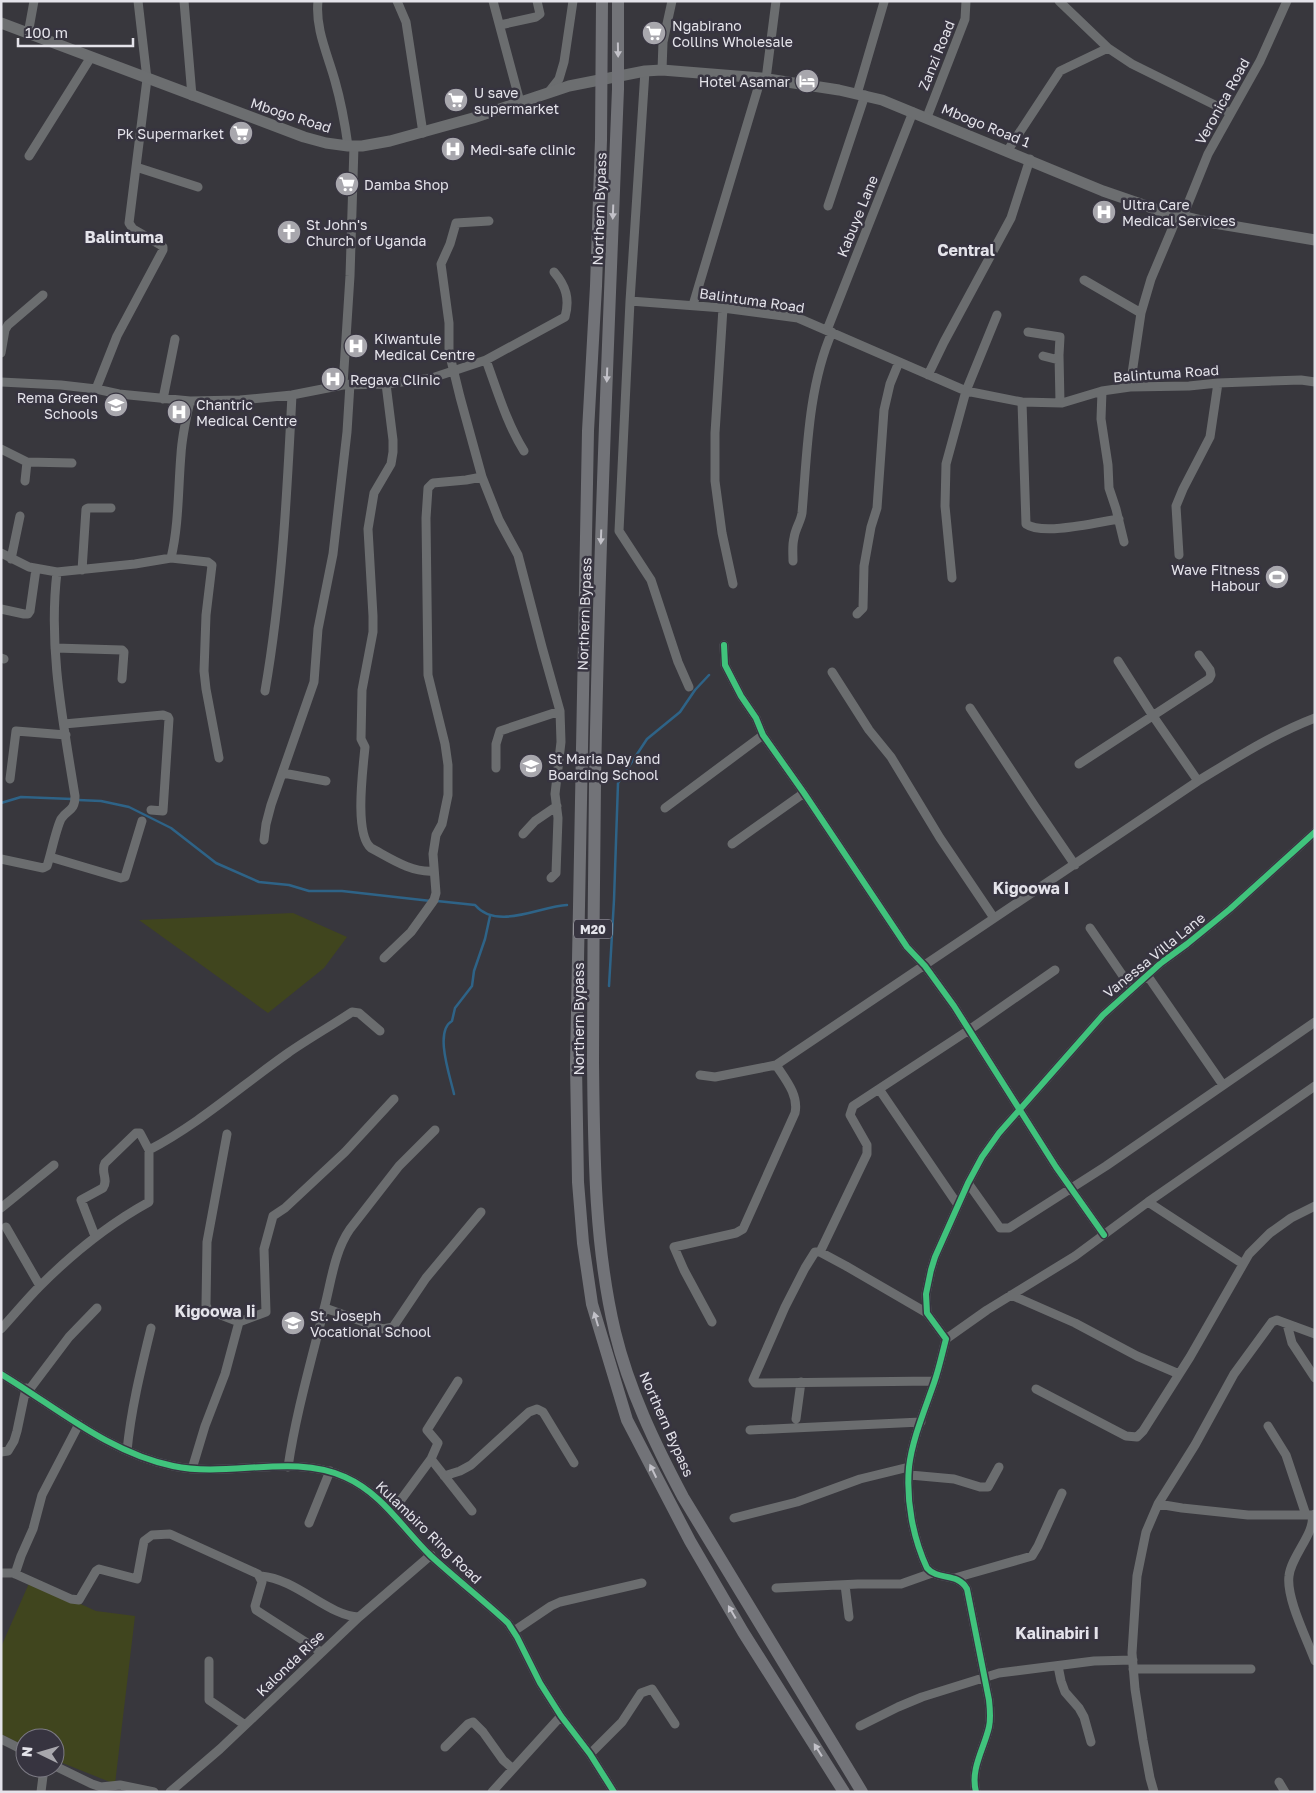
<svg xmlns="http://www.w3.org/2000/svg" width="1316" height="1793" font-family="'Golos Text',sans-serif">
<rect width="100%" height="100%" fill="#38373d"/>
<!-- green -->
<path fill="#40451e" d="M293 913 347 937 324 968 268 1013 139 920Z
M30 1581 96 1611 135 1616 115 1784 55 1760V1738H25V1746L1 1734V1647Z"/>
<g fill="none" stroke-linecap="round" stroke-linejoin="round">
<!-- stream -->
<path stroke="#2e6387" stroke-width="2.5" d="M78 800 101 801 129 807 171 828 216 863 259 882 289 885 309 891H342L431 901
M1 803 21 797 72 799
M437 901 475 905C497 931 540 906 567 905
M609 986 614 900 618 783 647 739 680 712 695 690 709 675
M454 1094C450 1076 434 1031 452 1021L455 1008 472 986 474 971 485 939 490 916"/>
<!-- minor -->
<path stroke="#6b6d6f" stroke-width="9" d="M184 1 192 96
M318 1C315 29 328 55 335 81 341 102 345 124 348 146
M397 1 406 22 423 133
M493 1 520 102
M1059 1 1108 48
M500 25 536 17 540 14 537 1
M28 34 34 1
M662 70 663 42 672 1
M645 71 630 301 619 531 651 580 678 662 689 687
M766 79 776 1
M548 93 559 79 564 62 573 1
M857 94 884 2
M927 117 965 19 966 1
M1008 150 1060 71 1108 48 1132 64 1231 113
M29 156 91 57
M136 167 198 187
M828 206 865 95
M1183 216 1208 154 1260 61 1287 1
M489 221 456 223 450 244 441 264 449 323V352L460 397 482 477 499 520 518 555 542 647 560 711 500 731 496 744V768
M1084 280 1141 313
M630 301 723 308 798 318 966 391 1022 402 1062 403 1102 391 1130 387 1189 386 1218 383 1301 380 1315 382
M693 305 761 78
M723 308 715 433V481L722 533 733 584
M827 330 913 112
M1028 332 1060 337 1059 355 1060 403
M1 353 5 330 8 325 43 295
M1043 356 1059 360
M486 360C497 390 507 424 524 451
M928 375 944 342 1011 218 1030 159
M1 382 61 385 96 389 119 394 190 401 240 400 292 395 343 385 386 384 432 378 486 360 565 317C570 299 566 286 554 272
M386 384 393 440V452L391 464 374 493 368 529 373 616V632L362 690 361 739 365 747C363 769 354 834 371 848 390 858 411 873 434 871
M343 385 350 276 354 146
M1130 387 1141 313 1151 279 1178 215
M96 389 117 336 163 250V247L159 244 133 229 129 223 147 79 138 1
M1102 391 1101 419 1108 465 1109 488 1116 509 1124 542
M163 399 175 339
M1022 402 1026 524C1043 536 1098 522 1119 519
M1 449 27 462 25 481
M27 462 72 463
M1 553 29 567 57 572 135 564 171 558C179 524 178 489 181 454 182 436 186 419 190 401
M1179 555 1176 506 1183 489 1210 437 1218 383
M171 558 208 562 212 565 206 615 204 671 206 689 219 758
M11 559 20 516
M793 561C793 554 792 545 794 538 795 529 801 521 802 513 807 454 808 387 832 332
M82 570 86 509 88 508H111
M952 578 945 506 946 464 966 391 997 315
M1 609 24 614H28L30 611 36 569
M857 614 863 608 864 566 871 527 877 508 884 410 890 384 899 362
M724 645 725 665 741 696 756 718 763 735 804 793 907 947 925 966 954 1006 1056 1167 1104 1235
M55 648 122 650 124 652 122 679
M1 658 4 659
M1118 661 1153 716 1198 781
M832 672 869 730 891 757 940 838 994 918
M265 691C282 593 287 494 292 395
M970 708 1034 805 1075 865
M64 724 163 715 168 717 169 719 163 811 151 810
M1079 764 1209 679 1211 675 1210 670 1199 655
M283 773 326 781
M10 779 16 731 66 735
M665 808 763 735
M523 834 535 821 557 806
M264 840 266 824 271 805 314 682 318 629 333 554 347 432 350 384
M732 844 804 793
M50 857 121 878 125 877 142 821
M1 859 43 868 47 866C51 854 56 829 61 819 67 809 75 812 75 796 63 721 48 648 57 572
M551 878 556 873 558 818 555 794 561 742 560 711
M1090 928 1132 989
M384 958 411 932 434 900 436 893 433 854 436 835 442 824 448 795V765L445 744 428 675 426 518 428 488 433 483 466 480 482 477
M1147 975 1223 1085
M700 1075 715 1077 776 1065
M879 1089 958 1205
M227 1134 207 1242 206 1305 208 1310 239 1322 266 1312 264 1249 273 1216 285 1208 345 1152 394 1099
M149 1150C199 1124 241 1086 288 1053 308 1039 331 1026 352 1012L359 1013 380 1031
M968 1183 1000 1228H1009L1106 1166 1315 1022
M1148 1202 1243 1264
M1 1208 54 1165
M6 1227 40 1286
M820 1252 867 1154V1145L850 1115 853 1106 969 1030 1055 970
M1011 1295 1075 1323 1137 1356 1179 1374
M325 1308 383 1329 393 1327 426 1278 481 1212
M927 1313 846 1266 820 1252H815L805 1268 785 1307 753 1380 755 1383 935 1381
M712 1322 684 1270 674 1247 736 1233 743 1229 795 1113C799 1095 785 1079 776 1065L1198 781C1236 758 1273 734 1315 718
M1287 1324 1292 1343 1315 1378
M1 1329C14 1315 26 1300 40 1286 73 1253 107 1225 149 1202V1150L140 1133H136L105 1163C100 1172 109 1179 103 1188L81 1200 95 1236
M946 1339 987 1310 1075 1256 1148 1202 1315 1086
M1 1374C56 1407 109 1453 173 1466 229 1478 293 1453 345 1477 383 1494 402 1528 431 1556 456 1579 483 1600 508 1623L517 1637 540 1683 561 1716 590 1754 614 1792
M1036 1389 1126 1436 1137 1437 1143 1431 1190 1357 1249 1254 1270 1233 1291 1218 1315 1206
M29 1390 69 1337 97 1308
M796 1419 801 1382
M1268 1426 1286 1455 1306 1515
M750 1430 921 1422
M127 1451C131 1409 141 1369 151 1328
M1 1452 8 1451 14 1441 17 1431 26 1388
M431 1459 472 1511
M288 1467C296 1413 311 1362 324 1309 331 1283 334 1252 350 1229L399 1166 435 1130
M192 1469 205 1426 225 1374 239 1322
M910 1475 954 1479 980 1487H988L999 1467
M444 1476 460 1471 471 1465 529 1412 537 1409 543 1412 574 1463
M1158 1504 1182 1508 1248 1515H1312
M392 1512 431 1459 438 1443 427 1430 458 1381
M1315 1514 1312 1515C1316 1532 1291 1556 1289 1576 1286 1598 1307 1639 1315 1661
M734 1518 797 1502 860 1479 909 1467
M309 1523 330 1471
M1 1573H13L71 1599 79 1600 96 1571 99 1569 137 1579 144 1541 152 1535 170 1534 258 1574 262 1582 255 1606 256 1610 321 1652
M15 1574 21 1556 33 1529 42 1495 79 1424
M261 1576C297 1579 328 1616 359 1617
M955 1578 1032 1556 1038 1546 1062 1493
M845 1585 849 1617
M776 1588 858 1584H901L932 1573
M514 1631 551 1606 560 1602 642 1583
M209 1661V1700L245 1725
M1058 1666 1061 1681 1065 1692 1079 1708 1084 1717 1091 1742
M1133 1669H1251
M860 1726 898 1707 922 1697 999 1673 1094 1661 1133 1660
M1 1739 25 1751
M445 1747 468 1724 473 1722 483 1732 503 1760 513 1769
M590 1754 622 1722 641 1693 652 1689 675 1724
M55 1766 92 1784 101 1787 120 1785 154 1792
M1279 1782 1285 1792
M41 1792 44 1768
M170 1792 220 1749 359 1617 431 1555
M492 1792 561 1716
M976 1792C970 1769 984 1749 989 1727 991 1718 990 1709 989 1700L967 1589C958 1572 938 1581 927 1568 913 1538 906 1501 909 1467 912 1440 925 1409 934 1383 939 1369 942 1354 946 1339L927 1313 926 1294 931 1270 935 1257 968 1183 982 1157 999 1133 1103 1015 1161 963 1187 944 1230 909 1315 832
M1154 1792 1150 1778 1143 1740 1135 1689 1132 1653 1137 1576 1146 1532 1158 1504 1195 1445 1234 1374 1272 1322 1277 1320 1315 1334"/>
<!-- major -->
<path stroke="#6c6e70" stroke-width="11" d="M1 23 304 137 326 143 348 146H362L390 141 473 118 569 86 645 71 662 70 761 78 839 90 882 100 1103 191 1161 211 1202 221 1315 240"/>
<!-- highway -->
<path stroke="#727378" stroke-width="12" d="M602 1 601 140 596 286 588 431 576 1065 578 1182 583 1243 592 1304 627 1420 690 1541 743 1632 844 1792
M618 1V89C609 320 599 551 595 783 594 876 593 968 593 1061 594 1152 594 1243 615 1332 629 1390 655 1444 683 1497L862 1792"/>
<!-- cycleway casing -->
<g stroke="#373440" stroke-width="9">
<path id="cycleway" d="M724 645 725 665 741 696 756 718 763 735 804 793 907 947 925 966 954 1006 1056 1167 1104 1235
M1 1374C56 1407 109 1453 173 1466 229 1478 293 1453 345 1477 383 1494 402 1528 431 1556 456 1579 483 1600 508 1623L517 1637 540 1683 561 1716 590 1754 614 1792
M976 1792C970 1769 984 1749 989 1727 991 1718 990 1709 989 1700L967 1589C958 1572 938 1581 927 1568 913 1538 906 1501 909 1467 912 1440 925 1409 934 1383 939 1369 942 1354 946 1339L927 1313 926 1294 931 1270 935 1257 968 1183 982 1157 999 1133 1103 1015 1161 963 1187 944 1230 909 1315 832"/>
</g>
<!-- cycleway -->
<use href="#cycleway" stroke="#40c37c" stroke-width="6"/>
</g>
<!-- one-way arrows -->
<defs><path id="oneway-solid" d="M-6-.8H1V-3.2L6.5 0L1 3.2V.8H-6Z" transform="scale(1.25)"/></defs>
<g fill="#c2c1c8">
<use href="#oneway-solid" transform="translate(618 50) rotate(89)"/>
<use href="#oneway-solid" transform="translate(613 212) rotate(92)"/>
<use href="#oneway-solid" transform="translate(607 375) rotate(92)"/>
<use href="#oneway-solid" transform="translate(601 537) rotate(92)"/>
<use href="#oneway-solid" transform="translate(596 1319) rotate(-107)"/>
<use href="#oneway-solid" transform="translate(653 1471) rotate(-116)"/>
<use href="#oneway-solid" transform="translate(732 1612) rotate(-120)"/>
<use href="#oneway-solid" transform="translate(818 1750) rotate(-122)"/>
</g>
<!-- icons -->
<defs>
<g id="supermarket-disc" transform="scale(1.25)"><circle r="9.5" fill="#a8a7ad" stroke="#373440"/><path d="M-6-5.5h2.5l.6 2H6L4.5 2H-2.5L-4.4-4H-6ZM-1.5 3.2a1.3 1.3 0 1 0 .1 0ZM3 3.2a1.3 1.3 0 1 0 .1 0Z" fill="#fff"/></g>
<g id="hotel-disc" transform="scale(1.25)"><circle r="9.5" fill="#a8a7ad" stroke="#373440"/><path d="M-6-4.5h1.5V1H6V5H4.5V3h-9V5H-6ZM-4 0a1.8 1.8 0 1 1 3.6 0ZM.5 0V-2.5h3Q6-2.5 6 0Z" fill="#fff"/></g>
<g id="hospital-disc" transform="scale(1.25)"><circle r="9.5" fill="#a8a7ad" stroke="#373440"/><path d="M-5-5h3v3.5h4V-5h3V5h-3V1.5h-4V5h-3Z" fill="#fff"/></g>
<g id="church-disc" transform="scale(1.25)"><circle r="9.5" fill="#a8a7ad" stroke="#373440"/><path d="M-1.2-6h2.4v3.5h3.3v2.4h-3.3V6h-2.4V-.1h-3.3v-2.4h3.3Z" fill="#fff"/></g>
<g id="school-disc" transform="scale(1.25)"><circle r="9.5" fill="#a8a7ad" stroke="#373440"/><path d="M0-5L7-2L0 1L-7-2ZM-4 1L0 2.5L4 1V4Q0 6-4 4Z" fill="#fff"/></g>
<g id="stadium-disc" transform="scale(1.25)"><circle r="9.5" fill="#a8a7ad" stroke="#373440"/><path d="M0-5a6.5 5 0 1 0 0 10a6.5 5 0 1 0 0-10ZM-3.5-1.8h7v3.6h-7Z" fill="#fff"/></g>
</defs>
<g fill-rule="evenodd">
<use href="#supermarket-disc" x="654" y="33"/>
<use href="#hotel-disc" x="807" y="81"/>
<use href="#supermarket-disc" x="456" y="100"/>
<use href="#supermarket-disc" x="241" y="133"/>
<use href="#hospital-disc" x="453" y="149"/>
<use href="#supermarket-disc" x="347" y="184"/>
<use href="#hospital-disc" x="1104" y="212"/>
<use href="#church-disc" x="289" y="232"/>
<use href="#hospital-disc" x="356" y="346"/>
<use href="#hospital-disc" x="333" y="379"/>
<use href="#school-disc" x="116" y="405"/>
<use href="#hospital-disc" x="179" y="412"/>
<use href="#stadium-disc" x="1277" y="577"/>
<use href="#school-disc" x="531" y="766"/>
<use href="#school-disc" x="293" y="1323"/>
</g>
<g text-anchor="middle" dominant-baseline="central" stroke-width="5" stroke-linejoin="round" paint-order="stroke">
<!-- shield labels -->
<rect fill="#373440" stroke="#b0aeb7" stroke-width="1" x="574" y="919.5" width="38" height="19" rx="4"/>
<g font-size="12" font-weight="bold" fill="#e4e3ea">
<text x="593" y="929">M20</text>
</g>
<!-- poi labels -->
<g font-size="14" fill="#e4e3ea" stroke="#373440" text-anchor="start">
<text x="672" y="25">Ngabirano<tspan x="672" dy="16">Collins Wholesale</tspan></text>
<text x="790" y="81" text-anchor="end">Hotel Asamar</text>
<text x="474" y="92">U save<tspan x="474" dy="16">supermarket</tspan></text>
<text x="224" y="133" text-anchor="end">Pk Supermarket</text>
<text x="470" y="149">Medi-safe clinic</text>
<text x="364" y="184">Damba Shop</text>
<text x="1122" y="204">Ultra Care<tspan x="1122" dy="16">Medical Services</tspan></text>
<text x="306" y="224">St John's<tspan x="306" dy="16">Church of Uganda</tspan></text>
<text x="374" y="338">Kiwantule<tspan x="374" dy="16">Medical Centre</tspan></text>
<text x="350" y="379">Regava Clinic</text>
<text x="98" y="397" text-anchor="end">Rema Green<tspan x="98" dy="16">Schools</tspan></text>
<text x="196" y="404">Chantric<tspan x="196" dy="16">Medical Centre</tspan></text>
<text x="1260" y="569" text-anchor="end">Wave Fitness<tspan x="1260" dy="16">Habour</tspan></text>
<text x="548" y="758">St Maria Day and<tspan x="548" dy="16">Boarding School</tspan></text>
<text x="310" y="1315">St. Joseph<tspan x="310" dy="16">Vocational School</tspan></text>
</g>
<!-- street labels -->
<g font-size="14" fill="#e4e3ea" stroke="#373440">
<text transform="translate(936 55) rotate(-68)">Zanzi Road</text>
<text transform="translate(1222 101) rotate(-61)">Veronica Road</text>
<text transform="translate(291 115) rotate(18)">Mbogo Road</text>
<text transform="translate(986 125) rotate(22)">Mbogo Road 1</text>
<text transform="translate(599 209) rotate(-88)">Northern Bypass</text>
<text transform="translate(857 216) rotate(-68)">Kabuye Lane</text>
<text transform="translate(752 300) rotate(8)">Balintuma Road</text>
<text transform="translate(1166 373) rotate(-4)">Balintuma Road</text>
<text transform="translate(584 614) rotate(-88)">Northern Bypass</text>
<text transform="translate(1154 955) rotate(-39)">Vanessa Villa Lane</text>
<text transform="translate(578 1019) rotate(-90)">Northern Bypass</text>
<text transform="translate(667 1424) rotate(66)">Northern Bypass</text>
<text transform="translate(429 1532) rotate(44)">Kulambiro Ring Road</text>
<text transform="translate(290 1663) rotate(-44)">Kalonda Rise</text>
</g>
<!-- quarter labels -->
<g font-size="16" font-weight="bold" fill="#e4e3ea" stroke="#373440">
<text x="124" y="237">Balintuma</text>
<text x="966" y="250">Central</text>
<text x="1031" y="888">Kigoowa I</text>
<text x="215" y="1311">Kigoowa Ii</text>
<text x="1057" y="1633">Kalinabiri I</text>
</g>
</g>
<!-- border -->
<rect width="1316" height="1793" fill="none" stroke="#e4e3ea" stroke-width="5"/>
<!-- north arrow -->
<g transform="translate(40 1753) rotate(275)"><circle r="24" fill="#373440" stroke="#7c7a84"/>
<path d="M0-4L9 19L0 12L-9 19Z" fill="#a8a7ad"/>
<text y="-8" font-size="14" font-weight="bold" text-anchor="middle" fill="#e4e3ea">N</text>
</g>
<!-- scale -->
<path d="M18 38v8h115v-8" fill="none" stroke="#e4e3ea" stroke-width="2.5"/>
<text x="25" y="38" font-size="15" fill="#e4e3ea" stroke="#373440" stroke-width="4" paint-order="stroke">100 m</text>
</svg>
